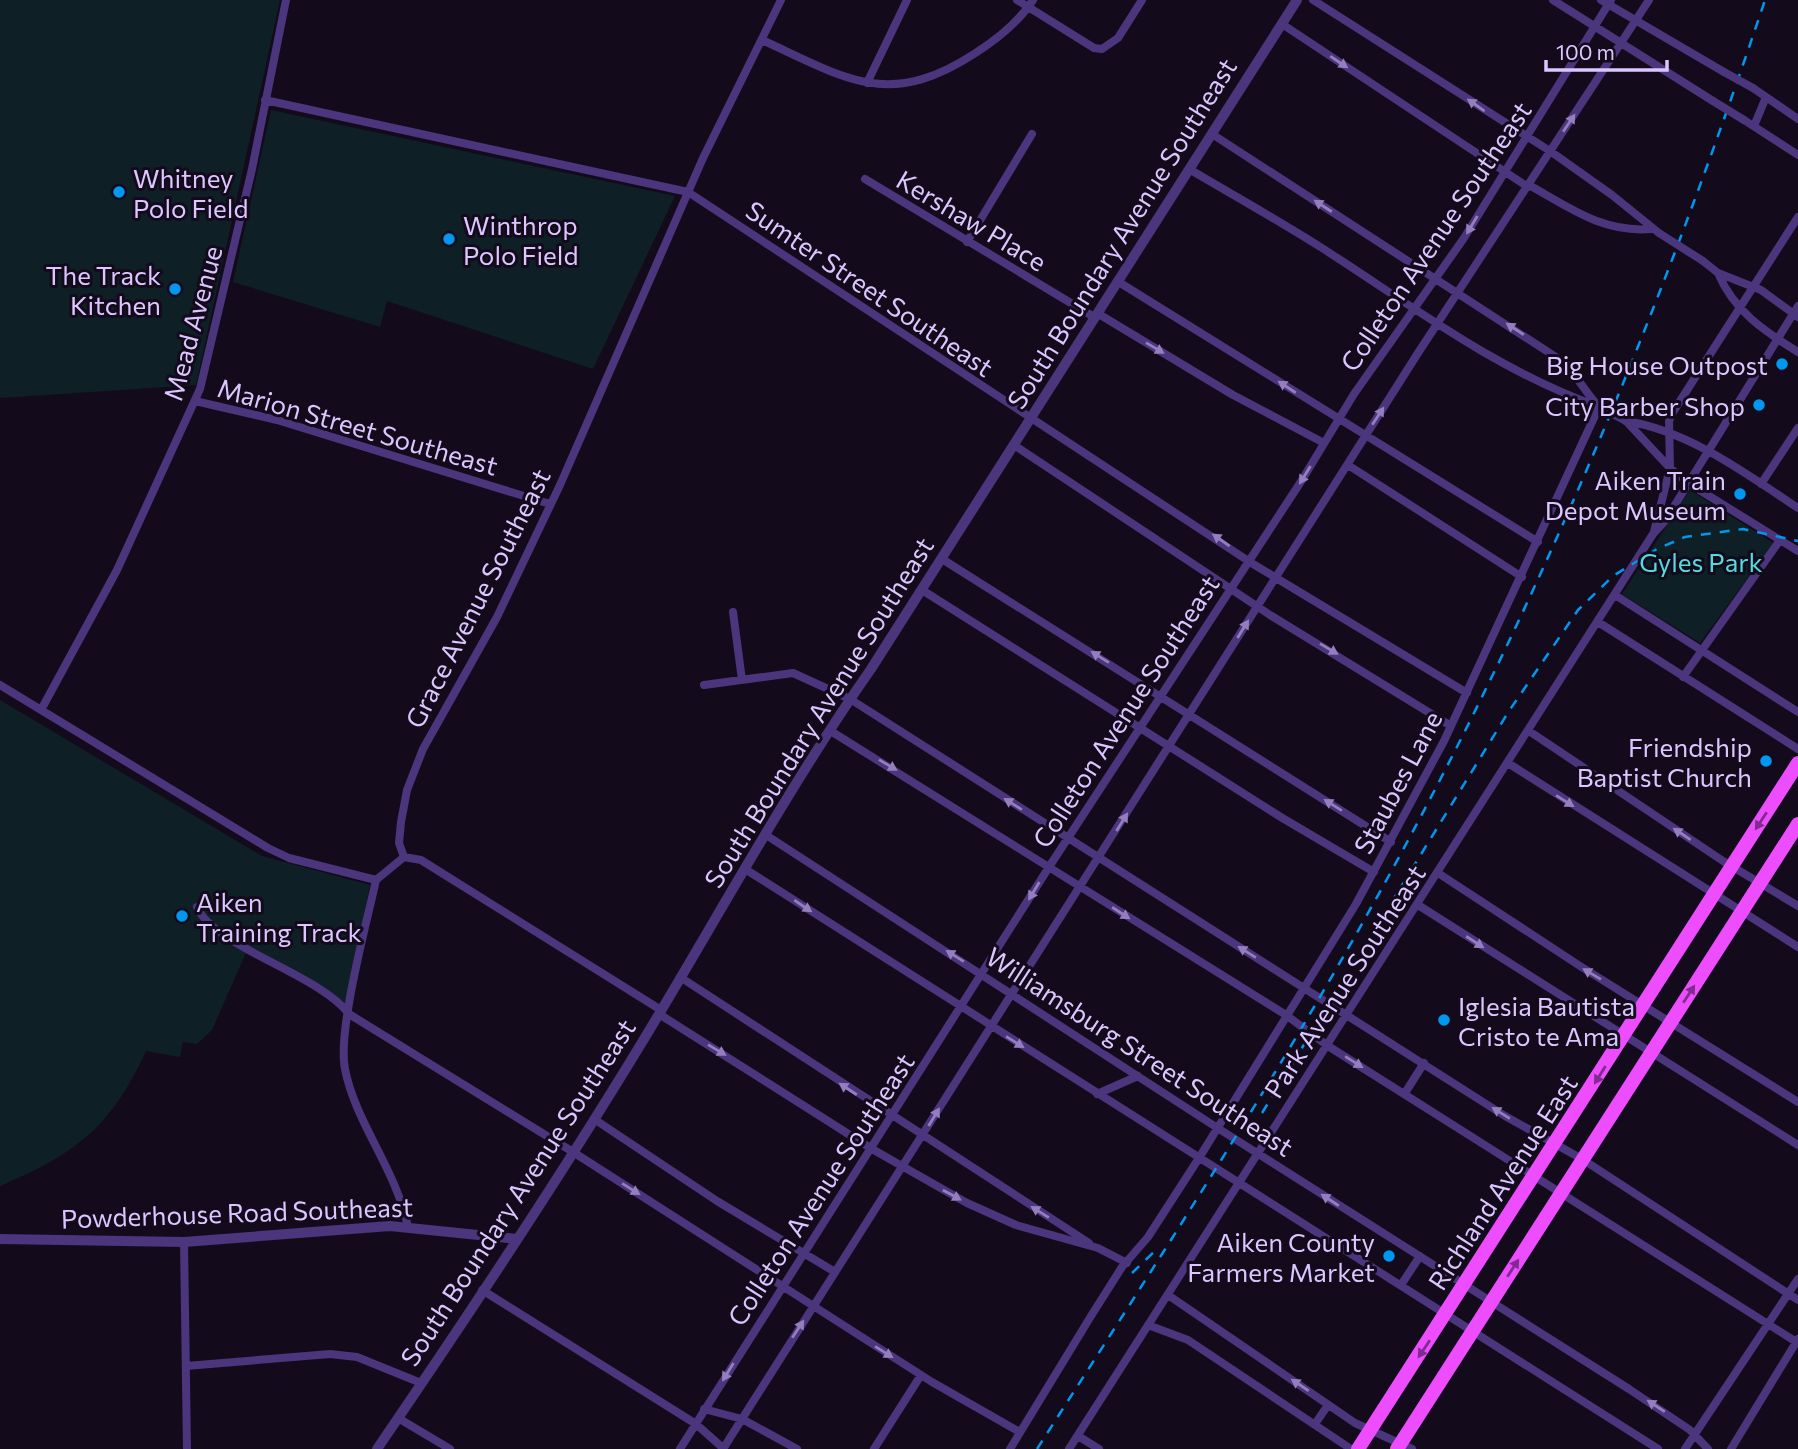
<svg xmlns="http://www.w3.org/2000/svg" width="1798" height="1449" font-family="Commissioner,sans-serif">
<rect width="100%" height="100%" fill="#130b1c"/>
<!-- green -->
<path fill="#0e2026" d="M0 0H280L196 385 0 398Z
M271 110 675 196 593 369 387 301 380 327 233 282Z
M1690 490 1773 543 1700 643 1622 594Z
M0 700 262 856 370 885 346 1006 248 948 212 1030 197 1044 183 1042 180 1057 146 1051C111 1127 76 1154 0 1186Z"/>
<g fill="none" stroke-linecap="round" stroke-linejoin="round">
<!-- minor -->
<path stroke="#4b357c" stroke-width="8" d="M1017 0 1094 48 1102 49 1118 38 1142 0
M1313 0 1550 151 1612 195 1659 233
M1553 0 1713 101
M1601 0 1724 72
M1282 24 1528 187
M762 40C846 78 887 110 974 54 996 40 1018 23 1033 0
M867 83 907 0
M1753 88 1798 119
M265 100 688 192 1253 564 1467 693
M1744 120 1798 155
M1754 126 1766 97
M1212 134 1562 361C1577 375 1585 392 1599 407
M1189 169C1233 195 1278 220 1322 248 1411 305 1496 370 1597 406
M865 179 1094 317
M1529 185C1570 208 1603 233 1651 229
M967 242 1032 134
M1703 261 1718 273 1761 290 1798 317
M1718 273C1734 311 1764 331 1798 352
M1117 281 1538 542
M1097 313 1233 395 1324 443
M195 401 277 420 550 504
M1626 421 1670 468 1688 483 1798 551
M1626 421C1689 431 1745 473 1798 508
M1014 445 1270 615 1451 726
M1348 465 1522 577
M1761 484 1798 428
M1654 532 1670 468 1669 421 1673 412 1798 217
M942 559 1391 842
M922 590 1284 819 1374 872
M1615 595 1798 712
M733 612 742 680
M1598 622 1798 749
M1683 677 1780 540
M0 685 268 848 289 858 376 880
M704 685 793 673 850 699 1505 1116 1582 1159 1798 1300
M41 710 117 570 200 389 252 169 286 0
M829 730 1286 1015 1328 1046 1798 1343
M1529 731 1723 861 1798 906
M1508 763 1798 947
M766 835 1216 1127 1629 1389 1690 1430 1708 1449
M404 857 399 843 401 822 407 790 423 749 497 617 560 485 703 158 781 0
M404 857 421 860 661 1010
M745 869 1658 1449
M1438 873 1580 966 1798 1102
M376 880C367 922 337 1031 345 1069 355 1122 396 1169 408 1227
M376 880 404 857
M1418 905 1798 1145
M197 907C214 947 319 974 349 1014L573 1152 932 1382 1018 1431
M680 977 1089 1243
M659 1014 872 1149 967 1203 1016 1225 1098 1248 1127 1263
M1405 1093 1424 1063
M1097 1094 1138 1076
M594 1119 717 1201 835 1272
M184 1242 187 1449
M1401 1285 1420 1256
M482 1290 696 1424 724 1449
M1168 1295 1355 1423 1412 1449
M1148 1325 1188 1340 1351 1449
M186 1366 330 1354 357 1357 421 1383
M704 1409 742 1419 797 1449
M398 1418 450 1449
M1315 1424 1328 1405
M1078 1436 1099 1449
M680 1449 1049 867 1302 480 1354 394 1464 238 1611 0
M723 1449 1418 353 1649 0
M874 1449 921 1375
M1010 1449 1091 1316 1122 1267 1148 1237 1199 1158 1356 904 1444 741 1599 407
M1069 1449 1653 534 1665 521 1798 306
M1685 1449 1798 1279
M1731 1449 1798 1339"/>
<!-- tertiary -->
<path stroke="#4b357c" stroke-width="10" d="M0 1239 184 1242 390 1226 517 1239
M377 1449C468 1316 557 1182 641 1044 717 919 787 789 871 669L1297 0"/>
<!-- primary -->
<path stroke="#ed4dff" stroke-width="14" d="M1358 1449 1798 763
M1397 1449 1798 824"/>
<!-- rail -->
<path stroke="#0097f1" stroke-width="2.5" stroke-dasharray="10 9" stroke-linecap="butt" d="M1262 1113 1509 711 1578 610 1613 576 1657 549 1685 537 1743 529 1798 541
M1132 1273 1157 1249
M1037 1449C1152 1270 1268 1092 1372 906 1534 617 1660 314 1765 0"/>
<!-- minor-bridge -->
<path stroke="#4b357c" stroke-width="8" d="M1724 72 1753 88
M1713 101 1744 120
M1659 233 1703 261
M1599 407 1626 421"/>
</g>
<!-- one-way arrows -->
<defs><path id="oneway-solid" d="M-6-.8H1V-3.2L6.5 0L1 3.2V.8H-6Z" transform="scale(1.75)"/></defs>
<g fill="#947ebe">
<use href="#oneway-solid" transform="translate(1339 62) rotate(34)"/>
<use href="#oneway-solid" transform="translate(1476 105) rotate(-145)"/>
<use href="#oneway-solid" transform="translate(1569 123) rotate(-56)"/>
<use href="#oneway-solid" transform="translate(1323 206) rotate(-147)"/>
<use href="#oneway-solid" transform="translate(1472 225) rotate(121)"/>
<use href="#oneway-solid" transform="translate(1515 329) rotate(-147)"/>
<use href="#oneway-solid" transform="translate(1155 348) rotate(31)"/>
<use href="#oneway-solid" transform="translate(1287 387) rotate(-147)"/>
<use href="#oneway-solid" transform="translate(1378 416) rotate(-57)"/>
<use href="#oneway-solid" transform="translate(1305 475) rotate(122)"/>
<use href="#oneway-solid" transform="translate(1221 540) rotate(-145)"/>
<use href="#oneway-solid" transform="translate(1243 629) rotate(-58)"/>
<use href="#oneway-solid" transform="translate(1329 649) rotate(31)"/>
<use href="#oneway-solid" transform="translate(1100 657) rotate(-148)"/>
<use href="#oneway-solid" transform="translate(888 765) rotate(31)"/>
<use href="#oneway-solid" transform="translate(1565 801) rotate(32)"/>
<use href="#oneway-solid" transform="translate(1013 804) rotate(-148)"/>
<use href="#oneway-solid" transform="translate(1333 805) rotate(-148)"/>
<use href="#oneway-solid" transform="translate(1122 822) rotate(-58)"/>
<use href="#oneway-solid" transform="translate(1682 834) rotate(-146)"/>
<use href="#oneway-solid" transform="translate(1034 891) rotate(121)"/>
<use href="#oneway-solid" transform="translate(803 906) rotate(34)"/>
<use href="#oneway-solid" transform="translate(1121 913) rotate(33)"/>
<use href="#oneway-solid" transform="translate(1475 942) rotate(33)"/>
<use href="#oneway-solid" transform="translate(1247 952) rotate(-148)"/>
<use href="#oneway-solid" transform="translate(955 956) rotate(-148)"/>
<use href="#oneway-solid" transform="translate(1592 974) rotate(-149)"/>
<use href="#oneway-solid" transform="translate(1015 1042) rotate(32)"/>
<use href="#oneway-solid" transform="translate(717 1050) rotate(31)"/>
<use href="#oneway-solid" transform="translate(1354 1062) rotate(32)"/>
<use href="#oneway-solid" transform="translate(848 1089) rotate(-147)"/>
<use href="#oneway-solid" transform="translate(1501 1113) rotate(-148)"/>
<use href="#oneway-solid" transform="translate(934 1117) rotate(-59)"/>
<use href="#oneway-solid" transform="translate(631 1189) rotate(32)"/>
<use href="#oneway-solid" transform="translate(952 1195) rotate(29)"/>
<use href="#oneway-solid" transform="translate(1330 1200) rotate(-147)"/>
<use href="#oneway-solid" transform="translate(1040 1212) rotate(-148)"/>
<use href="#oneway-solid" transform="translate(798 1329) rotate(-57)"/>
<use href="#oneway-solid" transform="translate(884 1352) rotate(32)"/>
<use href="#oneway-solid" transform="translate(728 1372) rotate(122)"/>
<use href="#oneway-solid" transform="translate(1300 1385) rotate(-146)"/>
<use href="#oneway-solid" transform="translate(1656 1406) rotate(-147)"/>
</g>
<g fill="#802c8e">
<use href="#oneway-solid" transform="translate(1761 821) rotate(123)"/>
<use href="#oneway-solid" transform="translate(1689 994) rotate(-57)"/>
<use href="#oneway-solid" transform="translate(1600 1075) rotate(122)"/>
<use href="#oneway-solid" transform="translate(1513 1268) rotate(-57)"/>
<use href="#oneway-solid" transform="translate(1424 1349) rotate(124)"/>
</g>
<!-- markers -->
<g fill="#0097f1" stroke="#130b1c" stroke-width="2.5">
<circle cx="119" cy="192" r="7"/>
<circle cx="449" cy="239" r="7"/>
<circle cx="175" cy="289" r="7"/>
<circle cx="1782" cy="364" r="7"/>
<circle cx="1759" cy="405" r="7"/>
<circle cx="1740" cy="494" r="7"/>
<circle cx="1766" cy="761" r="7"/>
<circle cx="182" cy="916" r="7"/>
<circle cx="1444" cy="1020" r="7"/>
<circle cx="1389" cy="1256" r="7"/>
</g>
<g text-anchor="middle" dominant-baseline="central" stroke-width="6" stroke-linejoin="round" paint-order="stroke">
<!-- poi labels -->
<g font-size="26" fill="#dcc6ff" stroke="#130b1c" text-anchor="end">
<text x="133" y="177" text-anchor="start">Whitney<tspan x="133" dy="30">Polo Field</tspan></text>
<text x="463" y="224" text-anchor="start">Winthrop<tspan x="463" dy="30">Polo Field</tspan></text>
<text x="161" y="274">The Track<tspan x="161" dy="30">Kitchen</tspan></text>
<text x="1768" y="364">Big House Outpost</text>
<text x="1745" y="405">City Barber Shop</text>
<text x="1726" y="479">Aiken Train<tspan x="1726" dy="30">Depot Museum</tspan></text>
<text x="1752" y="746">Friendship<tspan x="1752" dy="30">Baptist Church</tspan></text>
<text x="196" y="901" text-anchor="start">Aiken<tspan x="196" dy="30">Training Track</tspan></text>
<text x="1458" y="1005" text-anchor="start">Iglesia Bautista<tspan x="1458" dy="30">Cristo te Ama</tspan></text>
<text x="1375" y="1241">Aiken County<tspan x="1375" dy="30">Farmers Market</tspan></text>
</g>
<!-- street labels -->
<g font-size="26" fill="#dcc6ff" stroke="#130b1c">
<text transform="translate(972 220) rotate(31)">Kershaw Place</text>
<text transform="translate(1121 233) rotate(-58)">South Boundary Avenue Southeast</text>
<text transform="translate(1435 236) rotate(-56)">Colleton Avenue Southeast</text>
<text transform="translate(870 288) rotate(34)">Sumter Street Southeast</text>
<text transform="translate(192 323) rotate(-75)">Mead Avenue</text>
<text transform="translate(358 426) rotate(16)">Marion Street Southeast</text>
<text transform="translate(477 598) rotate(-63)">Grace Avenue Southeast</text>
<text transform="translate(1125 711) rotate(-57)">Colleton Avenue Southeast</text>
<text transform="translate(818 712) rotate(-58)">South Boundary Avenue Southeast</text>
<text transform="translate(1397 782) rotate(-62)">Staubes Lane</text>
<text transform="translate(1344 981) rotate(-57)">Park Avenue Southeast</text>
<text transform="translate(1140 1051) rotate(33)">Williamsburg Street Southeast</text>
<text transform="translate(1502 1182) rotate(-57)">Richland Avenue East</text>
<text transform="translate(820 1189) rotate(-57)">Colleton Avenue Southeast</text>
<text transform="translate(517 1192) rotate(-57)">South Boundary Avenue Southeast</text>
<text transform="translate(237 1212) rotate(-2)">Powderhouse Road Southeast</text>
</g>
<!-- park labels -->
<g font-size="26" fill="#52dcdf" stroke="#130b1c">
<text x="1701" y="561">Gyles Park</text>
</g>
</g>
<!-- scale -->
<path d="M1546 60v10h121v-10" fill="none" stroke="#dcc6ff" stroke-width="3.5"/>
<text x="1556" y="60" font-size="21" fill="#dcc6ff" stroke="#130b1c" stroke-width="5" paint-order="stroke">100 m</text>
</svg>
